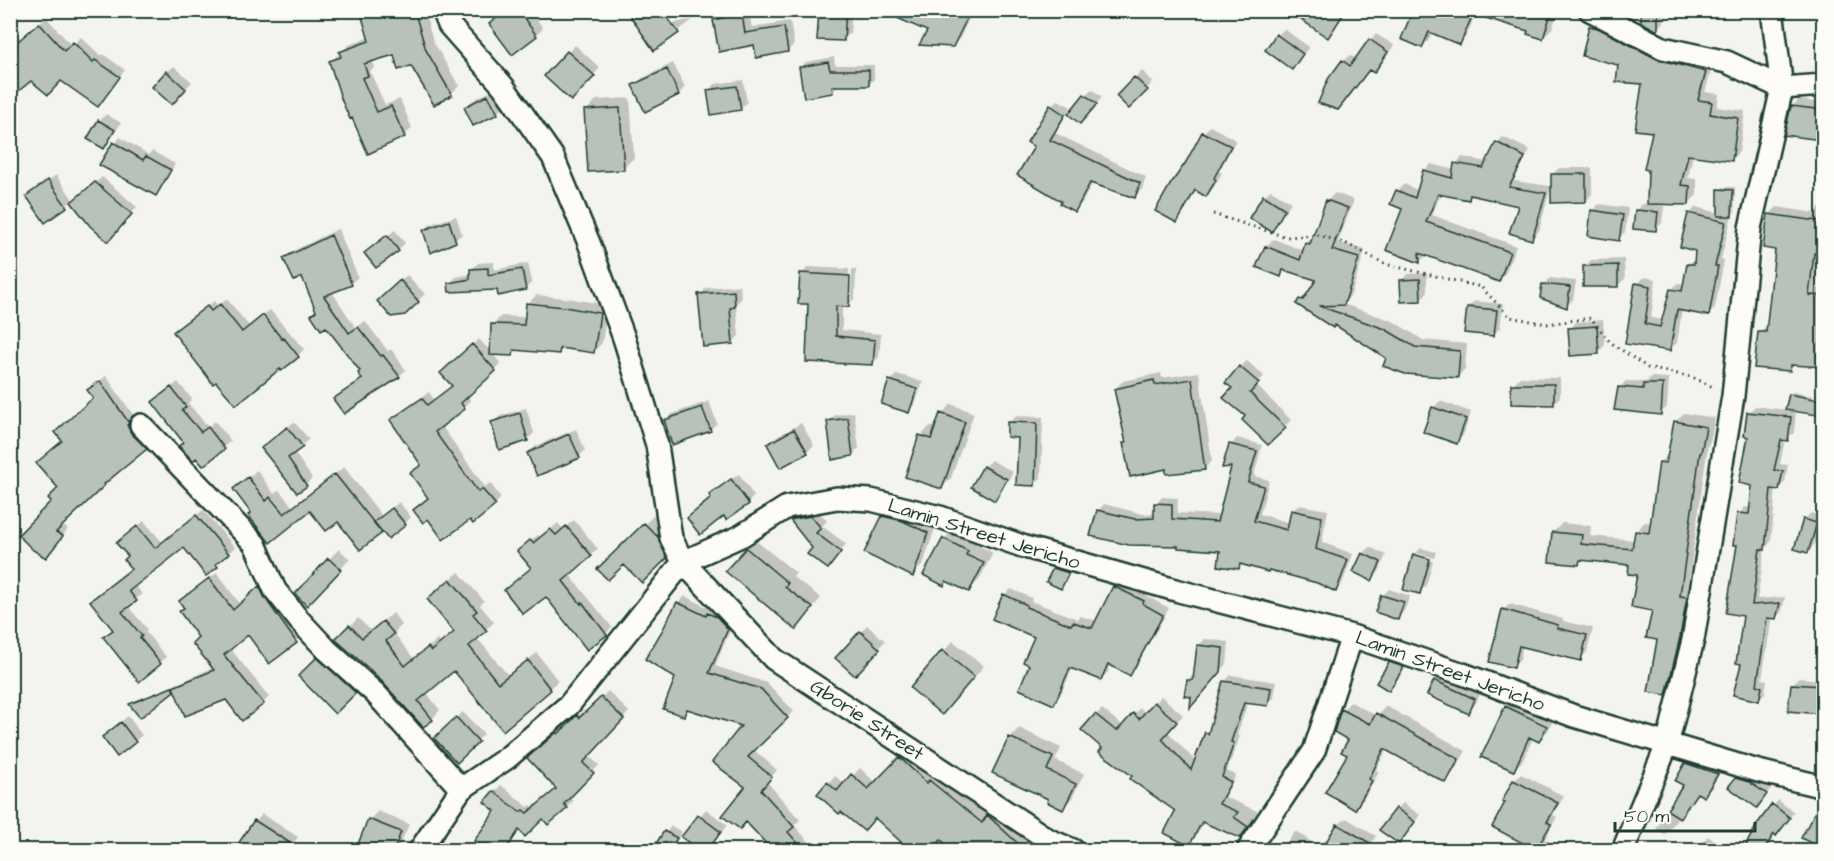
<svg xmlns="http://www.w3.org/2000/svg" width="1834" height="861" font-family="'Architects Daughter',sans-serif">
<rect width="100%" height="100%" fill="#f4f4ef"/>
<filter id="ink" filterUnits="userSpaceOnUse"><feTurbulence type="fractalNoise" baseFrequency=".0167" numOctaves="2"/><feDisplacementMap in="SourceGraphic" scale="12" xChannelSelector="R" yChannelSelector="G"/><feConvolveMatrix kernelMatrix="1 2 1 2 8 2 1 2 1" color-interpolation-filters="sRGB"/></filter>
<g filter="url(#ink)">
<!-- shadow -->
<path fill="#0003" d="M146 10H163L158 15Z
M362 10H424L433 41 459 86 451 94 395 53 372 60 375 67 370 71 385 105 400 99 412 128 404 136 368 152 331 61 349 45 369 37Z
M507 10H530L543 28 536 35Z
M628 10H674L668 18 655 27 694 19 654 49Z
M737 10H748L752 27 790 21 794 44 788 51 755 43 715 20 721 14Z
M832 10H852L850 33 843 40Z
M884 10H973L960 38 953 45 929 30Z
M1299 10H1347L1328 36Z
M1385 10H1477L1466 37 1459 43 1432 32 1429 40 1422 46 1411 20Z
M1497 10H1558L1553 27 1543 38Z
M1643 10H1665L1664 22 1657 29Z
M46 17 72 46 81 37 101 56 103 54 125 70 98 105 61 79H31L10 86V41L18 35 21 40Z
M1598 19 1713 64 1705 92 1719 94 1717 107 1745 111 1739 152 1731 160 1693 154 1688 178 1697 179V195L1689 203H1654V205L1664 206 1662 223 1655 230 1636 210 1643 204H1649L1653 131 1644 83 1619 63 1591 27Z
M1284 29 1309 47 1292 68 1278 35Z
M1376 34 1394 45 1381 65 1374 71 1370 68 1344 102 1343 61 1350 55 1357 60Z
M575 45 600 68 571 99 546 76Z
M834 57 835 65H874V79L869 85H839L832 92 800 67 806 62Z
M673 63 685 87 679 94 646 110 634 86 641 79Z
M174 66 192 82 178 96 167 72Z
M1142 71 1153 82 1129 107 1118 96Z
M743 80 747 102 740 109 709 91 715 84Z
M495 89 504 106 497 113 466 107 473 100Z
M1092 89 1102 97 1087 115 1086 95Z
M630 98 634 158 623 168 586 111 596 100Z
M1058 100 1071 107 1055 133 1146 177 1142 189 1135 196 1093 182 1082 203 1075 210 1063 200 1036 146 1051 106Z
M1799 100 1824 103V139L1786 133 1792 106Z
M106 114 121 123 110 140 104 147 99 121Z
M1210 126 1236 140 1219 171 1222 173 1213 188 1206 195 1197 189 1183 215 1176 221 1187 163 1203 133Z
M120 137 149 155 152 151 175 164 161 189 156 194 101 164Z
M1503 137 1530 150 1514 181 1551 186 1539 231 1532 238 1519 205 1473 194 1469 198 1441 193 1432 215 1516 246 1505 274 1499 281 1426 255 1420 262 1397 191 1404 184 1419 191 1425 170 1431 164 1455 170 1456 164 1462 157 1488 162 1497 143Z
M1559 168H1592V194L1586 201 1552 175Z
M56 175 74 201 102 177 137 207 114 233 92 226 71 201 66 206 28 196Z
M1723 187H1735V211L1732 215 1721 259 1724 260 1715 308 1708 315 1682 310 1677 343 1670 349 1627 343 1637 284 1644 277 1656 279 1651 318 1664 320 1671 290 1678 283 1684 284 1688 265 1696 258 1689 214 1696 207 1719 213 1720 190Z
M1271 190 1291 202 1278 223 1271 230 1264 196Z
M1335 193 1354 200 1338 242 1365 250 1351 295 1343 304 1393 321 1423 340 1467 344 1465 369 1457 377 1388 357 1300 300 1308 292 1310 293 1319 279 1286 269 1280 275 1258 266 1266 246 1274 239 1304 251 1306 244 1314 236 1327 201Z
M1823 203 1824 253 1820 252 1816 288H1824V366L1796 364 1790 370 1759 332 1768 325 1776 249 1769 215 1777 207 1815 213Z
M1599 204 1628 208 1625 232 1618 239 1593 211Z
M456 216 462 234 455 240 424 231 431 224Z
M338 229 358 277 351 283 332 292 356 328 365 321 388 351 391 349 406 370 399 376 335 399 363 378 362 371 318 310 303 274 284 258 291 252Z
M395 230 405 243 398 250 373 247Z
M1624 259 1625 279 1618 285 1584 267 1591 260Z
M494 262V270L528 263 532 282 525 289 449 284 456 277 472 274 471 270 478 263Z
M808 267 849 269 848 300H851L852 269H856L855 298 848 305H842V330L881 334 879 357 873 364 808 360 809 303 802 274Z
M1427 273V293L1421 299 1402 280 1408 274Z
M407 275 425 294 404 313 385 294Z
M1550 278 1576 281 1573 300 1566 306 1544 284Z
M740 285 741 299 736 304 739 336 732 343 700 295 706 288Z
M536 295 573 299 608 305 602 343 593 352 564 348 559 353 518 349 513 354H493L501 364 467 396 471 401 441 425 485 487 490 483 501 498 495 504 470 518 428 517 415 510 429 497 412 474 422 464 392 420 429 392 434 400 453 385 449 366 479 339 492 353 493 325 501 316 526 317 528 304Z
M227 299 249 326 270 310 304 349 298 356 216 379 182 326 214 301 218 306Z
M1475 301 1503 304 1500 328 1494 334 1468 307Z
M1603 320 1605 345 1598 352 1570 329 1576 322Z
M1247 361 1264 376 1256 385 1291 420 1268 443 1247 416 1234 388 1240 367Z
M1199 372 1212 461 1204 469 1167 467 1125 444 1127 442 1115 389 1123 381 1161 373 1162 378Z
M897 374 923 382 915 404 908 411 890 381Z
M106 376 134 416 133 418 137 427 152 442 62 525 68 529 52 550 53 501 60 488 64 440 95 398 96 384Z
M1520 377 1560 378V397L1553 404 1513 384Z
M1651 377 1669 378 1667 407 1660 414 1619 388 1626 381 1646 382Z
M178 382 192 399 188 403 208 427 215 421 231 441 203 464 185 442 161 396Z
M1793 392 1813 396 1811 409 1796 410 1794 433 1785 439 1780 464 1788 465 1785 482 1778 489 1776 488 1771 542 1765 548 1757 599 1785 597 1782 611 1776 618 1772 617 1762 679 1767 680 1765 693 1758 699 1742 662 1744 615 1738 544 1739 514 1745 507 1751 508 1754 484 1748 413 1755 406 1787 410 1790 395Z
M709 401 717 423 710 430 666 421 672 414Z
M1440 401 1471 412 1463 436 1456 442 1433 408Z
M951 404 974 413 951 478 942 488 921 436 930 426 936 428 942 414Z
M526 408 534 433 527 440 493 422 500 416Z
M854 412 859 448 852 455 828 422 835 415Z
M1684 413 1715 418 1710 442 1708 445 1688 587 1695 589 1675 684 1666 693 1653 609 1639 574 1631 564 1583 559 1578 563 1553 533 1562 523 1591 526 1590 536 1635 540 1636 531 1645 522 1652 523 1660 462 1669 453 1675 422Z
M1016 416 1043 417 1041 478 1035 484 1020 436 1009 423Z
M294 422 309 439 294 452 312 478 306 485 270 441Z
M801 423 814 445 807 452 768 444 775 438Z
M576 429 585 450 579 457 529 453 536 446Z
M1237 438 1262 445 1254 476 1269 480 1260 514 1290 523 1292 511 1299 505 1328 510 1322 542 1353 554 1342 584 1336 590 1317 582 1243 563 1238 568 1222 550 1180 544 1098 511 1104 504 1143 514 1155 513 1156 504 1162 497 1178 498 1177 513 1220 515 1233 466 1231 445Z
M991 460 1013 472 1001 492 995 499 973 487 984 467Z
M344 467 382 516 399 502 411 517 405 524 382 530 360 548 338 520 311 509 271 541 235 489 257 470 274 494 279 490 293 507Z
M739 474 754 496 748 503 713 497 711 495 718 488Z
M893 506 937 522 923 565 912 575 883 517Z
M203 510 235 547 206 574 184 546 135 585 142 594 128 606 147 629 145 631 166 657 160 663 114 629 98 595 132 568 125 537 144 521 163 543Z
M818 510 827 521 822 526 846 544 828 567 792 520 798 514Z
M1811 513 1824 517V536L1817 535 1814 545 1808 552 1804 520Z
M655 514 668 526 676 546 642 581 624 562 599 569Z
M574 520 598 549 569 574 612 627 606 634 532 568 526 544 538 535 541 538 558 523 563 529Z
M955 529 978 540 976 544 993 553 979 580 969 591 947 580 943 584 944 539Z
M755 540 796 573 793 577 821 598 796 628 745 550Z
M1370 547 1386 555 1379 572 1372 579 1363 554Z
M1421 548 1436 552 1434 558 1417 553V557L1433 561 1426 586 1420 592 1414 555Z
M339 549 350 559 307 604 329 559Z
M1057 566 1070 570 1063 584 1054 569Z
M459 572 484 601 480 605 494 622 477 638 508 675 537 653 558 681 503 729 454 669 426 692 440 710 432 719 337 639 358 618 371 631 393 613 402 625 394 633 414 659 437 640 440 644 456 631 437 591Z
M217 573 240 604 266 581 303 635 269 662 248 633 230 648 269 697 263 703 226 699 175 688 131 705 214 667 185 607 187 595Z
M1121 580 1149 594 1148 597 1169 608 1136 667 1130 674 1111 664 1108 672 1101 679 1073 667 1060 696 1053 703 1031 664 1036 636 1004 595 1011 589 1032 598 1031 601 1078 619 1080 616 1097 621 1114 587Z
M1389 589 1410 596 1404 611 1398 618 1377 611 1383 595Z
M685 596 713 610 715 607 734 621 715 666 767 683 794 711 753 749 777 770 767 782 800 820 794 825 816 850H773L747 820V787L743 725 690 708 684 715 677 677 663 632 678 603Z
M1510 604 1563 619V621L1593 628 1587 652 1580 659 1523 645 1520 660 1513 666 1503 610Z
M867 625 885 641 862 667 861 632Z
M1205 639 1229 642 1227 664 1196 700 1192 696 1188 680 1195 673 1198 646Z
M953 641 984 666 952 703 912 688Z
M324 652 362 686 335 712 301 676Z
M1397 656 1409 661 1396 682 1389 689 1390 663Z
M1442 674 1481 692 1475 705 1468 712 1435 681Z
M1231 675 1276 682 1274 698 1267 704 1248 702 1237 735 1240 736 1227 771 1236 775 1225 797 1259 812 1240 837 1204 822 1195 838 1188 844 1177 811 1104 748 1096 715 1102 709 1122 725 1125 724 1140 708 1146 713 1161 696 1183 715 1168 732 1196 762 1206 733 1212 727 1224 682Z
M1799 678 1824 680V709L1820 713 1792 684Z
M608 691 629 712 588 755 599 765 570 797 573 801 567 807 543 817 520 829 506 850H491L476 841 497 811 486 802 501 785 528 807 531 805 534 808 558 788 535 752 564 727 565 729 584 710 587 713Z
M1515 698 1555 716 1548 731 1539 740 1533 738 1523 760 1514 770 1506 707Z
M1351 702 1377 716 1386 706 1466 751 1453 773 1445 781 1387 749 1376 770 1379 772 1363 800 1355 808 1349 755 1350 739 1336 731 1343 709Z
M463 712 484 734 457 761 436 738Z
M128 716 142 735 118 755 104 737Z
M1019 728 1061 748 1055 760 1084 774 1072 798 1063 808 1050 799 1010 738Z
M908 751 989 816 995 809 1030 841 1021 850H895L903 842 875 816 869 821 828 783 835 776 845 784 860 768 876 783Z
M1693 757 1723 767 1711 789 1704 795 1698 792 1665 835 1656 829 1685 785 1686 763Z
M1743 772 1756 775 1772 787 1757 806 1736 778Z
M1521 774 1564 796 1553 815 1557 817 1545 839 1562 848 1561 850H1525L1528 844 1507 801 1504 800 1514 781Z
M10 787 15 796 10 801Z
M1778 800 1794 812 1781 829 1775 833 1765 850H1752L1746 847Z
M1403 803 1420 815 1399 842 1397 809Z
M706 809 727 825 711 846 707 850H702L683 837Z
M378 811 409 824 398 850H357L369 820Z
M262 814 298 837 289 850H236Z
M1346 818 1376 836 1367 850H1280L1296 831 1323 850 1338 825Z
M671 826 682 832 671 850H654Z
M1708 836 1725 850H1696Z"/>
<!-- building -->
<path fill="#b9c1bb" stroke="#1f3d34" stroke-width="1.5" d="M360 10H393L394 15 414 10 426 50 452 95 434 105 411 66 398 70 394 55 364 64 368 76 362 78 377 112 391 106 405 137 368 154 352 118 350 119 342 101 329 61 341 57 339 52 369 41Z
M507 10H518L537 36 512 55 489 24Z
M626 10H662L679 33 654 51Z
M819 10H846L844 41 817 40Z
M879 10H971L953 47 919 45 927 31Z
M1287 10H1346L1328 38Z
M1413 10H1552L1543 39 1527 34 1528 31 1473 14 1460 45 1429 32 1422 48 1401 39Z
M1641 10H1658V31L1641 22Z
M742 14 745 33 784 27 788 52 756 58 754 45 719 52 713 20Z
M39 23 64 51 73 42 93 62 95 60 120 77 98 107 61 81 48 95 31 81 10 98V48Z
M1589 26 1598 28 1657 59 1706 72 1698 100 1712 102 1710 114 1738 118 1732 161 1688 155 1681 185 1690 186 1689 205 1647 204 1648 170 1644 169 1652 132 1635 130 1642 84 1616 82 1618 65 1582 56Z
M1276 34 1303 54 1292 70 1265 50Z
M1369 39 1388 52 1374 73 1369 70 1338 110 1318 103 1328 79 1342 60 1350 66Z
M567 51 595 76 571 101 544 76Z
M828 62 830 70H869V86H832L833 93 804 98 799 67Z
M667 69 679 95 645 112 632 85Z
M166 71 186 89 172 105 152 87Z
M1134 77 1148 90 1129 109 1116 96Z
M737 86 741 110 711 115 707 90Z
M1084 94 1097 104 1080 124 1068 114Z
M488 95 498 114 473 126 464 107Z
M1050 105 1065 115 1050 140 1140 183 1135 198 1090 183 1075 212 1060 204 1061 201 1017 175 1034 147 1027 142Z
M1791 106 1824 110 1821 140 1784 135Z
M620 108 624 170 588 172 584 110Z
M98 120 115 130 104 149 87 139Z
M1202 132 1231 146 1214 178 1216 180 1206 197 1195 190 1177 223 1155 211 1170 185 1186 162Z
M113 142 143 160 146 156 171 170 156 196 99 165Z
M1496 142 1525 157 1509 187 1546 193 1532 240 1509 233 1518 206 1470 195 1469 200 1438 194 1426 222 1510 252 1499 282 1419 253 1420 263 1386 250 1402 209 1390 204 1396 190 1415 198 1423 170 1452 178 1454 163 1483 168Z
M1551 174H1586V202L1551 203Z
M48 180 67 207 45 223 26 196Z
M95 182 132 214 108 242 90 226 71 202Z
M1718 189 1733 190 1732 216H1718Z
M1263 195 1285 209 1272 232 1249 218Z
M1326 200 1348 208 1332 250 1359 258 1344 305 1319 306 1385 329 1415 347 1460 351 1458 378 1405 374 1383 366 1386 358 1335 325 1333 328 1296 304 1299 299 1303 300 1316 280 1283 270 1281 277 1256 267 1265 246 1300 260 1305 243 1310 244Z
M1591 210 1623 215 1619 241 1588 236Z
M1635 210 1658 212 1656 231 1633 229Z
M1688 213 1726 222 1715 266H1718L1709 316 1677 310 1670 351 1625 344 1635 283 1650 286 1645 324 1660 327 1670 289 1682 291 1687 264H1694L1695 251 1680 247Z
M1768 214 1824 222V254L1814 253 1809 295 1824 296V367L1791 365 1790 371 1754 368 1758 332H1766L1775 250 1763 248Z
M449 221 456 242 430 253 423 230Z
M331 235 352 285 324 296 349 333 358 327 381 356 383 355 400 377 344 414 333 399 362 379 358 373 360 371 326 327 321 330 311 315 316 311 302 277 294 281 283 258Z
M387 235 399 251 376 268 364 253Z
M1618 265V287H1583V266Z
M488 268V275L522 269 526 290 498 296 497 290 449 292 448 283 470 279V269Z
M800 273 850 276 849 307 836 306V336L875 340 873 365 806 362 808 304H798Z
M1420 279 1421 301 1401 302 1400 280Z
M400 280 419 302 405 315 391 317 377 301Z
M1542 284 1570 287 1567 308 1540 298Z
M734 291 735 307 730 308 733 344 703 347 698 294Z
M526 303 564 307 600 313 594 353 560 348 559 354 514 350 513 356 490 355 491 324 524 325Z
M220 304 242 332 263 315 282 339 284 338 299 357 281 371 280 369 236 405 216 382 213 384 173 332 207 306 211 311Z
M1467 307 1497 310 1494 336 1464 333Z
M1597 326 1599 354 1570 356 1568 328Z
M472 344 496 371 461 403 465 409 435 432 478 492 482 489 496 505 473 524 470 520 443 540 428 519 423 523 413 510 428 498 410 473 421 465 390 420 422 398 427 405 452 386 440 373Z
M1239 366 1259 383 1250 393 1286 428 1268 445 1242 420 1245 416 1223 398 1232 388 1225 383Z
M1192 379 1205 470 1166 474V469L1130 477 1123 443H1126L1114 389 1154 380 1155 385Z
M889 380 917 389 909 413 881 404Z
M100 381 129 423 127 425 131 433 147 449 104 484 105 485 56 532 63 536 46 558 33 550 18 535 51 501 48 498 58 488 36 463 62 441 55 432 93 398 87 390Z
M1511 384H1554V405L1511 404Z
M1643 384H1663L1661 415 1614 410 1618 387 1643 389Z
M171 387 186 407 182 410 201 432 208 427 225 449 203 466 196 458 193 461 179 446 183 442 152 402Z
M1789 394 1824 401V416L1785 410Z
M702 407 711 431 672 445 664 420Z
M1432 407 1466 419 1457 444 1423 432Z
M1747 412 1791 417 1788 441 1781 440 1774 470 1783 471 1779 490 1771 489 1765 550 1760 549 1752 605 1780 603 1776 619 1767 618 1757 685 1762 687 1759 701 1733 695 1741 664 1736 663 1743 616 1726 613 1737 545H1733L1737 513 1749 514 1752 486 1739 483 1748 437 1744 436Z
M520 413 528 441 499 450 491 422Z
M940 413 965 422 942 489 905 477 919 435 931 439Z
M848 418 853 456 832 460 827 421Z
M1674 421 1706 427 1701 453H1700L1680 596 1687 597 1680 637 1666 695 1648 692 1657 640 1646 638 1652 611 1631 607 1637 575 1628 574 1629 565 1580 560 1579 565 1549 562 1552 532 1582 535 1581 544 1632 549 1635 531 1649 533 1659 462 1666 463Z
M1007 422 1037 423 1035 486 1016 485 1018 438 1007 437Z
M287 427 303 447 288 458 307 486 297 493 261 448Z
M794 429 808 453 780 468 767 444Z
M569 434 580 458 537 476 527 453Z
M1229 444 1257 451 1248 482 1264 486 1254 521 1287 530 1291 510 1322 517 1316 549 1348 560 1336 592 1317 583 1269 570 1268 572 1240 564 1239 569 1218 566 1220 551 1178 548V546L1129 545 1090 536 1097 510 1135 519 1154 518V503L1172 504V519L1217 522 1231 467 1222 468Z
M983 466 1007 479 995 501 971 487Z
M335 474 382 533 360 550 338 522 326 531 310 511 270 543 248 515 251 513 233 489 248 477 266 501 270 497 284 514Z
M731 479 749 504 726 520 724 516 700 535 687 518 711 498 709 495Z
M392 508 406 525 388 539 374 522Z
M196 515 229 554 216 564 218 567 206 576 184 548 129 591 137 601 122 612 142 636 140 638 161 664 139 682 103 637 113 630 90 601 131 569 124 560 128 556 116 543 137 526 155 548Z
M811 516 821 528 816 533 841 552 828 569 807 554 812 548 790 520Z
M882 516 903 521 928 533 913 577 864 553Z
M1803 519 1817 523 1808 553 1794 549Z
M644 523 658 537 667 558 642 583 624 565 608 580 597 569Z
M566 526 592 556 563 581 581 604 582 602 607 635 587 650 546 597 523 614 504 590 531 568 517 551 530 540 533 543 550 529 556 535Z
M943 538 968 551 966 555 984 563 969 592 946 581 944 586 923 575Z
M746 548 788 583 785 587 813 608 796 630 725 571Z
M1362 553 1381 562 1372 581 1353 572Z
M1413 554 1430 559 1420 594 1403 590Z
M328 558 341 570 307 606 295 594Z
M1053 568 1069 573 1061 589 1046 582Z
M209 578 233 610 259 586 265 598 297 643 269 664 248 635 224 655 264 704 242 721 226 700 185 716 173 687 214 670 192 643 198 637 179 611 184 608 179 601Z
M450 579 477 611 473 614 487 631 469 646 498 683 528 660 551 690 503 731 454 671 418 701 433 720 423 727 375 674 335 639 349 625 362 638 383 621 394 634 386 641 405 666 428 647 431 651 454 632 427 599Z
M1113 586 1144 601 1143 604 1163 615 1130 676 1108 664 1101 680 1070 668 1054 705 1019 689 1029 665 1023 662 1034 637 992 619 1003 594 1027 605 1026 607 1071 625 1073 622 1092 628Z
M1381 595 1404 602 1398 620 1375 612Z
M677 602 706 616 707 613 717 617 728 629 709 673 761 689 788 718 748 757 772 777 761 790 794 827 788 832 804 850H772L746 822 740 829 722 816 745 787 712 762 741 726 687 709 684 716 663 709 675 678 645 659 662 631Z
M1502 609 1558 625 1557 628 1587 635 1581 661 1519 646 1514 668 1489 662Z
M860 631 880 649 855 676 835 658Z
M1197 645 1223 648 1221 672 1190 708 1191 697 1184 696 1187 680H1193Z
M942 650 974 677 942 715 910 688Z
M317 657 356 693 335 714 298 676Z
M1389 662 1404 667 1389 691 1376 683Z
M1434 680 1475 699 1469 714 1427 695Z
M1223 681 1271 688 1268 706 1244 703 1231 742 1234 743 1222 777 1231 782 1219 804 1238 812 1234 817 1248 827 1240 838 1202 822 1189 846 1164 833 1175 811 1130 779 1132 776 1099 752 1102 748 1081 730 1095 714 1115 730H1118L1133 713 1139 719 1154 702 1177 722 1162 739 1191 770 1205 732 1208 734Z
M1791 684 1823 686 1820 714 1788 711Z
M172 687 174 691 140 718 129 704Z
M601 697 624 719 583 763 594 773 564 804 568 808 548 825 543 819 525 837 519 830 506 850H489L474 841 495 811 484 802 493 791 520 812 523 810 527 813 556 789 527 758 557 732 558 734 577 715 579 718Z
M1505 706 1547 726 1539 742 1529 737 1514 771 1481 757Z
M1341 709 1370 724 1376 713 1459 759 1446 783 1384 749 1369 779 1372 781 1355 810 1325 792 1347 755 1341 752 1348 740 1334 732Z
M456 717 479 742 457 763 434 738Z
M121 722 136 742 117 757 102 737Z
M1009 737 1053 757 1047 770 1076 784 1063 810 1047 802 1048 799 992 773Z
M899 757 927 783 929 780 982 823 987 815 1025 850H954L941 840 932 850H893L901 842 875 818 864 831 841 812 839 814 817 794 827 782 837 791 851 774 868 789Z
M1685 763 1718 774 1704 797 1697 793 1680 818 1667 810 1683 785 1675 781Z
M1735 778 1749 782 1767 794 1757 808 1728 787Z
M1513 780 1558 803 1547 822 1551 824 1536 850 1492 827 1505 802 1502 801Z
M1822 799H1824V850L1801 838Z
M1772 804 1790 818 1776 836 1774 834 1764 850H1743L1758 823Z
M1396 808 1415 822 1399 844 1379 830Z
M698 815 721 832 708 850H699L681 837Z
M368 819 401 832 394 850H376L358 844Z
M254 820 301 850H234Z
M1337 824 1382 850H1321Z
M664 831 677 838 670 850H652Z"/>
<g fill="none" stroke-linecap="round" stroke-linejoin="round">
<!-- street casing -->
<g stroke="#1f3d34" stroke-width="26">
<path id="street" d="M443 10 449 25 503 86 553 157 589 243 624 338 657 445 671 538 683 562 774 659 1049 840 1073 850
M1590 10 1663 48 1727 62 1782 88 1824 85
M141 425 255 544 275 590 299 620 327 650 375 693 461 789
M420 850 461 789 507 758 569 705 683 562 741 536 787 507 837 498 871 500 940 517 1025 547 1179 591 1352 636 1463 674 1574 716 1758 771 1824 787
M1248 850 1314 751 1352 636
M1623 850 1667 745 1693 640 1733 396 1750 228 1782 88 1772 10"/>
</g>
<!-- path -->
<path stroke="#1f3d34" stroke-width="3" stroke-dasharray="1.5 4.5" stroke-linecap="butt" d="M1213 214 1286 237 1319 235 1347 244 1385 264 1481 287 1510 317 1547 324 1591 318 1610 342 1648 368 1692 377 1715 388"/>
<!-- street -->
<use href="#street" stroke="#fdfcf7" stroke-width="21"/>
</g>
</g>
<g text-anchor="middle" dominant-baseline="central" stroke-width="5" stroke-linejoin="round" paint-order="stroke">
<!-- street labels -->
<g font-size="20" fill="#1f3d34" stroke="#fdfcf7">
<text transform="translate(984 534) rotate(17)">Lamin Street Jericho</text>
<text transform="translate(1450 671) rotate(20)">Lamin Street Jericho</text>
<text transform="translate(867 720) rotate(33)">Gborie Street</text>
</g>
</g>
<!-- margin -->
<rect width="1834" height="861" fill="none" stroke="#fdfcf7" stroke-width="36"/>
<rect x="18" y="18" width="1798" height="825" fill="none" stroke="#1f3d34" stroke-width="2" filter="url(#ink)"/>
<!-- scale -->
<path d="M1615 822v9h140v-9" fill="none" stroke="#1f3d34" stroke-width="3"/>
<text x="1624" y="822" font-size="18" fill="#1f3d34" stroke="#fdfcf7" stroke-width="4.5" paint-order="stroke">50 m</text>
</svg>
